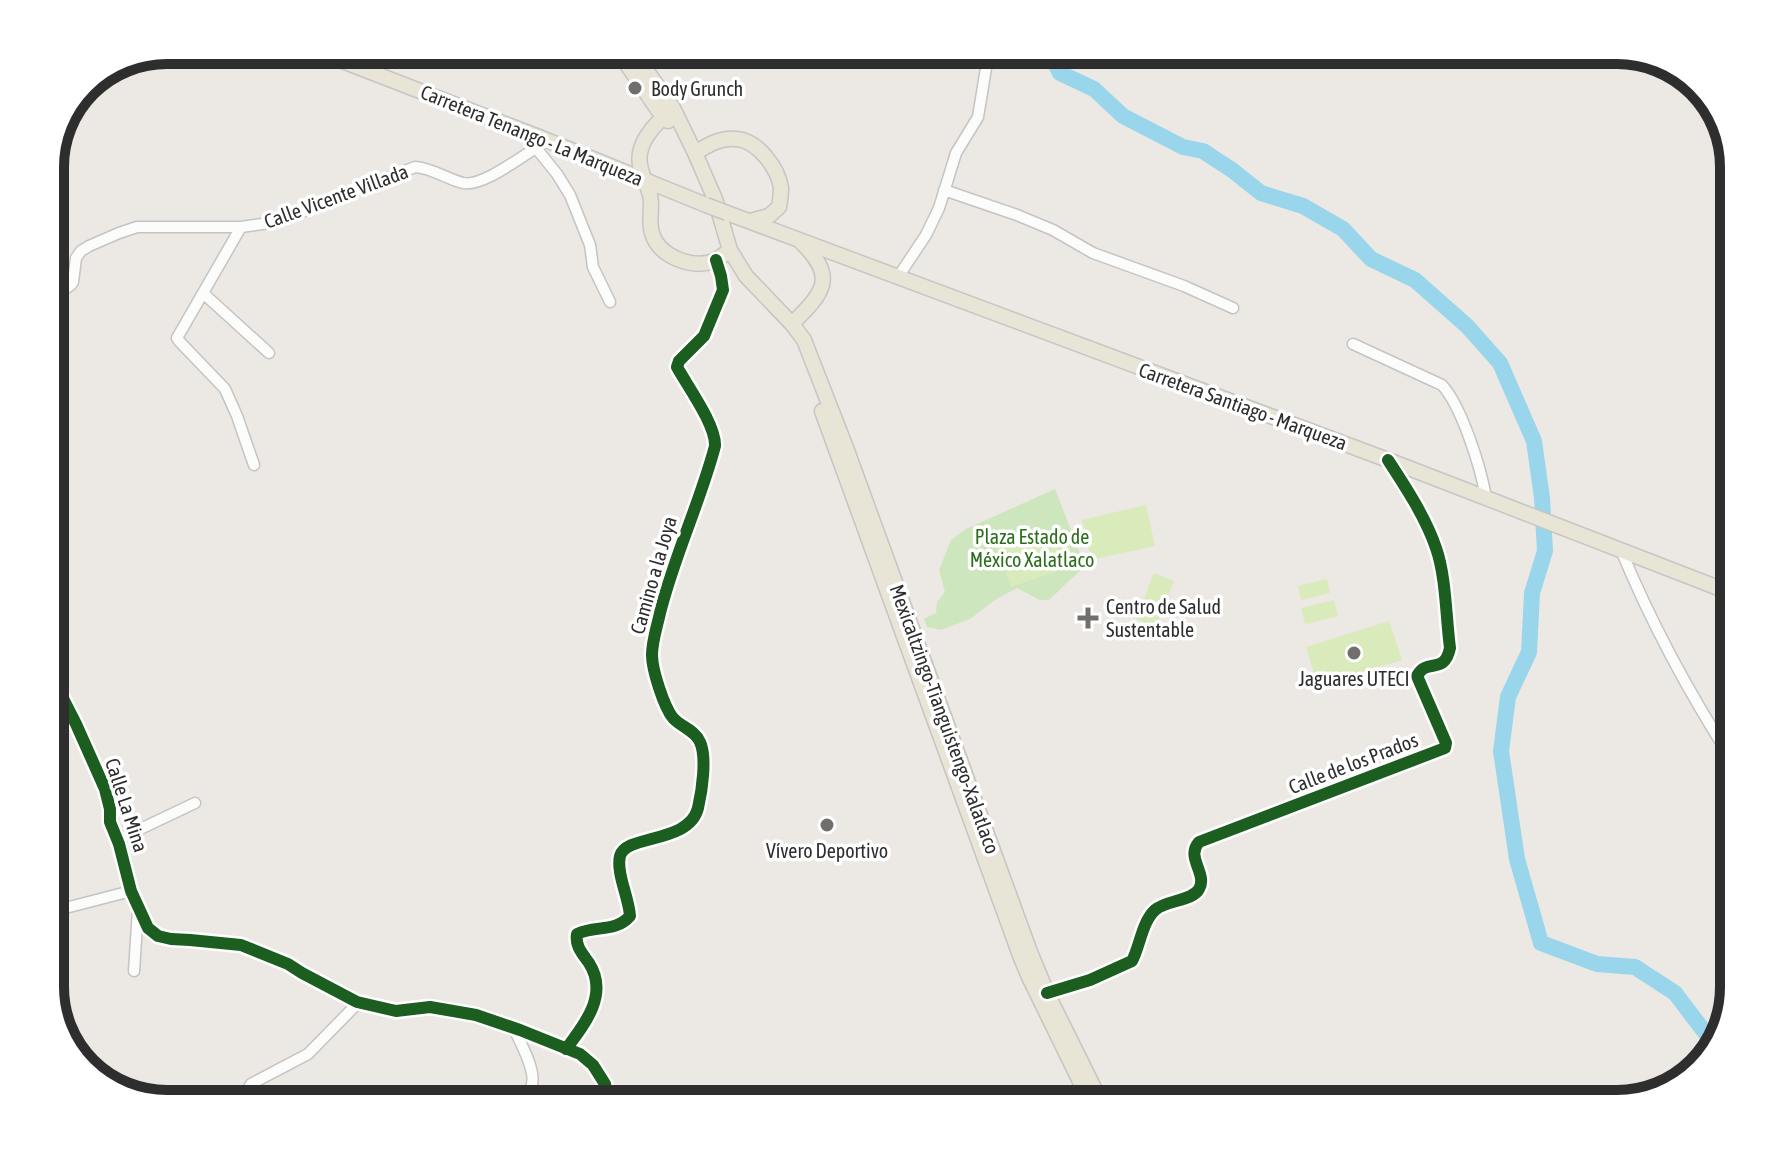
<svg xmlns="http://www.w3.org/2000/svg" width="1784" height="1154" font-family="'Asap Condensed',sans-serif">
<rect width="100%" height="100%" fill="#ece8e4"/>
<!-- green -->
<path fill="#cee6be" d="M1055 489 1085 566 1049 600H1040L1017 588 995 600 970 619 941 630 927 627 924 619 936 613 937 602 945 592 939 570 951 540 966 529Z"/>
<!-- pitch -->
<path fill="#d9eabb" d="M1146 505 1155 546 1091 560 1082 520Z
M1061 526 1076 565 1011 587 996 547Z
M1154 573 1174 581 1156 627 1136 619Z
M1327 579 1330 593 1301 600 1298 586Z
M1334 600 1338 616 1305 624 1301 608Z
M1389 621 1402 660 1318 686 1306 647Z"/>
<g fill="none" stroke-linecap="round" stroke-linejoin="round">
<!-- river -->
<path stroke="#99d6ec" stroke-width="16" d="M1048 50 1060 73 1094 89 1123 116 1183 147 1203 151 1232 170 1261 193 1303 206 1343 229 1371 259 1415 280 1467 326 1500 363 1534 441 1542 498 1545 551 1532 593 1529 652 1508 697 1501 751 1517 859 1541 943 1597 964 1635 967 1675 993 1716 1047"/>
<!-- minor casing -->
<g stroke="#c5c4c5" stroke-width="13">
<path id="minor" d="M536 148 557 174 570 195 590 245 593 267 610 302
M944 190 1017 215 1053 230 1093 253 1184 286 1233 308
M241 227 177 338 179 341 225 389 237 416 254 465
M898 277 926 235 939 208 956 153 978 117 989 50
M203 293 269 353
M50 296 58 294 71 285 73 282 76 258 81 251 89 246 119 233 137 227H241L276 222 415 167C432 168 447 179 463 183 482 187 519 158 536 148L539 137
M1353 344 1442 385C1462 407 1481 468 1486 498
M1621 550C1652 625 1690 695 1734 763
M50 673 76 724 105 789 110 809V822L119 844 131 891 148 928 158 936 171 939 190 940 241 945 288 964 302 973 357 1002 396 1011 430 1007 476 1015 520 1030 580 1054 593 1065 605 1084 610 1104
M117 840 195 803
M50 912 131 891
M134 971 138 909
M1047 993 1090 980 1132 961C1140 946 1142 922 1155 910 1166 900 1193 901 1199 889 1208 874 1185 857 1199 842L1445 748 1446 743 1417 676C1427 657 1444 676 1450 648 1446 617 1446 579 1436 549 1427 520 1406 488 1389 462
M566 1049C585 1024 609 994 589 963 582 953 575 946 577 934 595 925 615 933 630 916 629 898 616 873 620 856 626 834 689 844 698 808 702 791 707 757 700 742 695 730 681 727 673 718 664 707 652 670 652 655 652 641 657 627 660 613 674 556 700 503 715 446 716 425 688 387 677 367L679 361 704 336 723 290 721 276 716 260
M244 1104 242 1099 251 1084 308 1054 354 1007 357 1002
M513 1104C550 1089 525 1055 514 1028"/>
</g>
<!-- major casing -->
<g stroke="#c6c5c4" stroke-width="17">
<path id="major" d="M314 50 539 137 706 205
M617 50 658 110 668 121
M632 50 673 108 695 153 715 199 730 250 746 276 792 324 804 340 845 445 1030 952 1047 993 1102 1104
M673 108C660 120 643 135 640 153 637 168 647 182 650 195 653 208 648 221 652 233 659 257 692 269 714 261 720 258 725 254 730 250
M695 153C708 145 721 137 737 139 758 141 778 168 781 188 781 194 780 201 779 207L769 216 750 221
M727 213 1388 460 1734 594
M792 324C823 293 838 278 801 242
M822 411 1021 958 1029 977 1091 1104"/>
</g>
<!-- minor -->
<use href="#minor" stroke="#fcfcfb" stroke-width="10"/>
<!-- major -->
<use href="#major" stroke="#e8e4d6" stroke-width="14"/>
<!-- major-bridge casing -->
<g stroke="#c6c5c4" stroke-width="17" stroke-linecap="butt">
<path id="major-bridge" d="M706 205 727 213"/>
</g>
<!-- major-bridge -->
<use href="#major-bridge" stroke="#e8e4d6" stroke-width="14"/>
<!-- cycleway casing -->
<g stroke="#fff" stroke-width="17">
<path id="cycleway" d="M50 673 76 724 105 789 110 809V822L119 844 131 891 148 928 158 936 171 939 190 940 241 945 288 964 302 973 357 1002 396 1011 430 1007 476 1015 520 1030 580 1054 593 1065 605 1084 610 1104
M1047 993 1090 980 1132 961C1140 946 1142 922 1155 910 1166 900 1193 901 1199 889 1208 874 1185 857 1199 842L1445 748 1446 743 1417 676C1427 657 1444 676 1450 648 1446 618 1446 576 1436 548 1426 518 1405 486 1388 460
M566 1049C585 1024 609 994 589 963 582 953 575 946 577 934 595 925 615 933 630 916 629 898 616 873 620 856 626 834 689 844 698 808 702 791 707 757 700 742 695 730 681 727 673 718 664 707 652 670 652 655 652 641 657 627 660 613 674 556 700 503 715 446 716 425 688 387 677 367L679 361 704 336 723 290 721 276 716 260"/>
</g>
<!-- cycleway -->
<use href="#cycleway" stroke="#1b5e20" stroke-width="12"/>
</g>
<!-- markers -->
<g fill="#706f6e" stroke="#fff" stroke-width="3">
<circle cx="635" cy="88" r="8"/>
<path d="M1084 606h8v8h8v8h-8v8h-8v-8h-8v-8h8z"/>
<circle cx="1354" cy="653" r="8"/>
<circle cx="827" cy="825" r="8"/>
</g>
<g text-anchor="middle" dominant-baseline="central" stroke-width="7" stroke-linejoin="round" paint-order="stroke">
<!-- poi labels -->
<g font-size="20" fill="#2e2e2e" stroke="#fff" text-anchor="start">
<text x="651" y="88">Body Grunch</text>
<text x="1106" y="606">Centro de Salud<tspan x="1106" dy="23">Sustentable</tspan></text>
<text x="1354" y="678" text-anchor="middle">Jaguares UTECI</text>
<text x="827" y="850" text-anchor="middle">Vívero Deportivo</text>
</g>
<!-- street labels -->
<g font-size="20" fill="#2e2e2e" stroke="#fff">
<text transform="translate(532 135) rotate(22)">Carretera Tenango - La Marqueza</text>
<text transform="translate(336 196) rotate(-20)">Calle Vicente Villada</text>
<text transform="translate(1243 406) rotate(20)">Carretera Santiago - Marqueza</text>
<text transform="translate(653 575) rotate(-74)">Camino a la Joya</text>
<text transform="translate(945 719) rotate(70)">Mexicaltzingo-Tianguistengo-Xalatlaco</text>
<text transform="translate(1353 763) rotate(-21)">Calle de los Prados</text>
<text transform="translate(127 805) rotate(72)">Calle La Mina</text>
</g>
<!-- park labels -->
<g font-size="20" fill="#2c6e1b" stroke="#fff">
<text x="1032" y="536">Plaza Estado de<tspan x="1032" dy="23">México Xalatlaco</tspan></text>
</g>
</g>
<!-- crop -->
<path d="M0 0H1784V1154H0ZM167 64H1617A103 103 0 0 1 1720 167V987A103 103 0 0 1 1617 1090H167A103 103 0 0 1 64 987V167A103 103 0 0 1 167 64Z" fill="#fff" fill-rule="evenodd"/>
<path fill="none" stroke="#2e2e2e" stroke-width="10" d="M167 64H1617A103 103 0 0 1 1720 167V987A103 103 0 0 1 1617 1090H167A103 103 0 0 1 64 987V167A103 103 0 0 1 167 64Z"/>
</svg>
